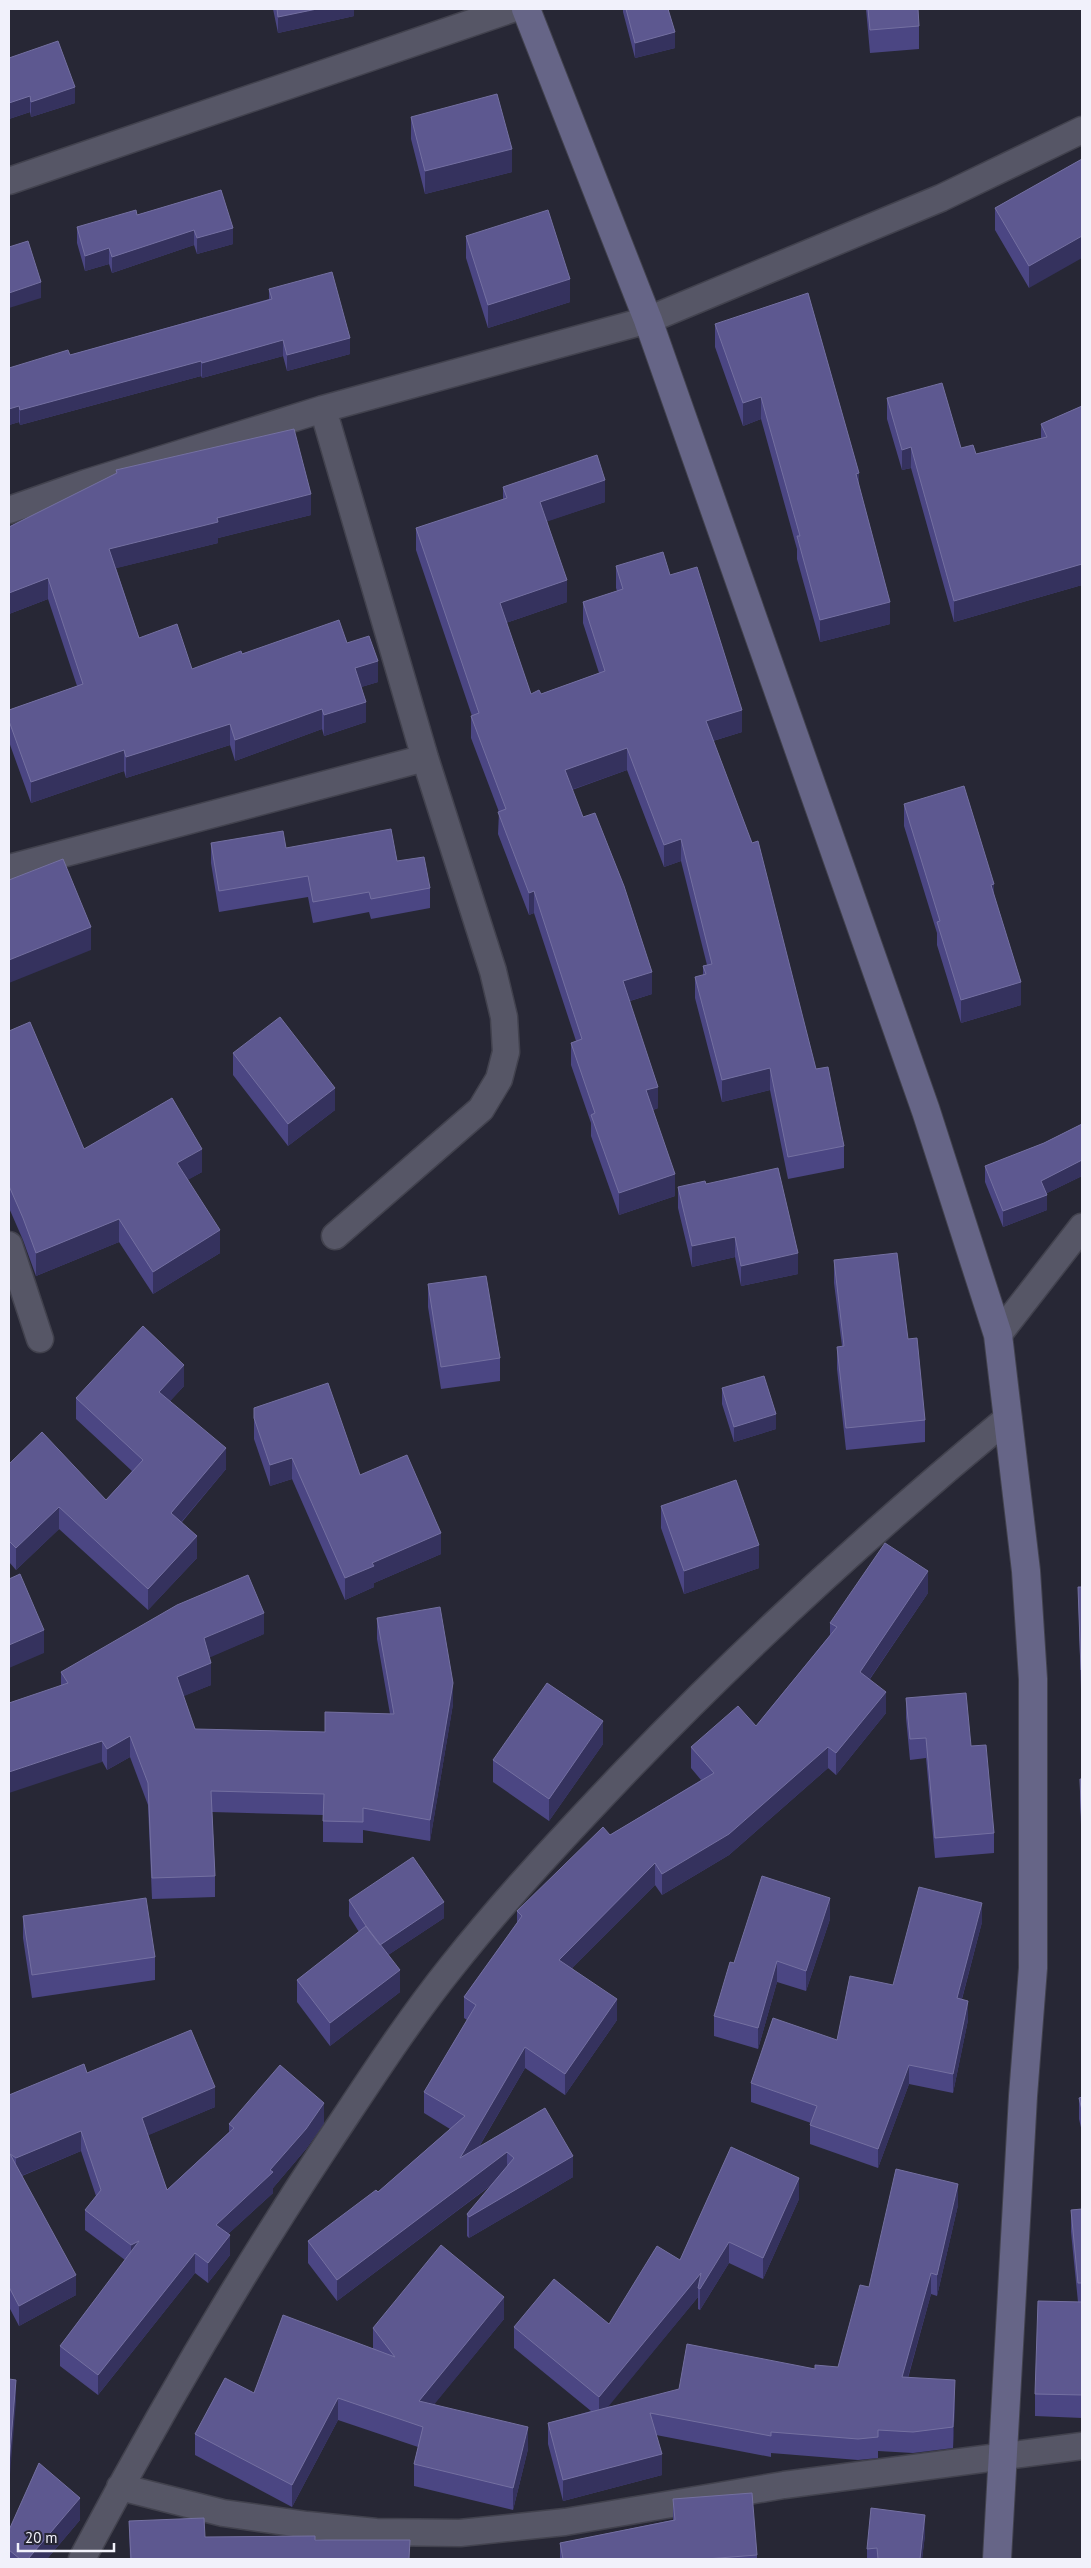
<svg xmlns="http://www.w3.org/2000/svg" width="1091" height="2568" font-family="'PT Sans',sans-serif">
<rect width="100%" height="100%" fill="#272735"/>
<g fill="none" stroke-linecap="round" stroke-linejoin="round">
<!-- street casing -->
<g stroke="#42424e" stroke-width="29">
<path id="street" d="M9 181 512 9
M323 409 425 758 493 971 504 1017 506 1052 499 1079 481 1109 335 1236
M9 510 86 483 323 409 648 320 941 198 1082 130
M9 868 425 758
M9 1245 40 1339
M998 1335 1082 1227
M120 2487 223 2513 307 2525 376 2532 460 2533 565 2522 784 2485 1082 2446
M82 2559C157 2417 239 2277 328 2143 368 2083 407 2022 452 1966 506 1898 566 1834 626 1771 747 1645 874 1529 1008 1418"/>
</g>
<!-- secondary casing -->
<g stroke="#42424e" stroke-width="30">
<path id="secondary" d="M526 9 648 320 926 1111 998 1335 1026 1571 1033 1679V1968L1023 2096 997 2559"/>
</g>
<!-- street -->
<use href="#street" stroke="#565666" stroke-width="26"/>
<!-- secondary -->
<use href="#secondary" stroke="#666587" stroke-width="28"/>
</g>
<!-- wall -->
<path fill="#4b4683" d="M273 9H354V16L278 33Z
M623 9H668L675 48 635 58 623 12Z
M866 9H918L919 26V49L870 53Z
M9 58 75 103 31 117 30 112 9 119Z
M411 117 512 172 425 194 411 139Z
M1082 159 1029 288 995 230V208Z
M221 190 233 244 197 254 194 245 112 273 109 264 85 271 77 243V227L137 215Z
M466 236 570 302 488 328 466 258Z
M269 289 350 354 287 371 283 356 202 378 201 376 20 425 19 422 9 425V368L70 355 269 299Z
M715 324 859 488 890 624 820 642 797 559V549L761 419 743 426 715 347Z
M887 398 961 448 976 454 1041 438V424L1082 406V585L954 622 911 468 902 470 887 419Z
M116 470 311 515 218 538V543L116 568 139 638 192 669 242 654 347 643 378 682 361 687 366 722 324 736 322 729 235 761 230 745 126 778 124 771 31 803 9 742V710L77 686 48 599 9 614V527L116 474Z
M503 487 605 502 547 521 567 602 506 623 531 694H541L599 673 583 623V602L617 591 616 588V566L670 575 742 732 713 741 816 1069 844 1146V1168L788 1179 770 1090 722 1102 695 998V977L703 975V966L707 965 681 861 664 867 627 770 572 790 652 994 630 1001 658 1108 653 1110 675 1196 619 1215 591 1136V1123L571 1065V1043L576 1041 534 913 529 915 498 834 499 812 471 738V716H472L416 550V528L503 500Z
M1082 607V634L1081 629V608Z
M904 804 994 896 1021 1005 961 1023 937 945V933L904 826Z
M211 843 286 848 397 861 430 888V908L371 919 369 912 313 923 308 897 219 912 211 863Z
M9 1031 84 1149 202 1172 187 1180 220 1253 153 1294 119 1242 36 1276 23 1240 9 1208Z
M233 1053 335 1110 288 1146 233 1075Z
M1082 1124V1176L1047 1193V1210L1003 1227 985 1182V1166L1044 1143Z
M706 1184 798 1274 741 1286 735 1257 692 1267 678 1208V1187Z
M834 1260 908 1339 925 1420V1442L846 1450 837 1369V1347L842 1346 834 1283Z
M428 1284 500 1358V1381L441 1389 428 1307Z
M1082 1340V1365L1081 1364V1342Z
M184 1386 170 1401 226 1469 182 1522 197 1558 148 1610 59 1529 16 1570 9 1562V1464L106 1500 132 1471 76 1419V1398Z
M722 1388 776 1429 734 1442 722 1404Z
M254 1408 360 1475 441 1554 374 1583V1587L345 1600 292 1479 270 1486 254 1439Z
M661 1506 759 1568 684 1594 661 1528Z
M1082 1535V1690H1081L1078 1587H1082Z
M928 1593 870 1679 886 1713 836 1775 828 1768 729 1855 662 1895 655 1885 572 1968 617 2020 565 2095 525 2068 479 2147 545 2108 573 2177 469 2238 467 2236V2214L493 2184 337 2301 308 2263V2241L378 2192 450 2129 424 2113V2092L467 2020 464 2018V1997L517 1923V1911L610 1835 701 1780 691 1768V1747L756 1726 830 1635V1623Z
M377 1618 453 1704 430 1841 363 1830V1843L323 1842V1815L212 1812 215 1876V1897L152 1899 148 1805 130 1757 107 1770 61 1686V1672L264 1634 209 1657 211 1685 183 1696 195 1729 325 1732 390 1714 377 1639Z
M906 1698 971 1746 994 1833V1853L935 1858 926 1758 910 1760 906 1718Z
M603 1744 549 1821 493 1782V1760Z
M1080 1779H1082V1850L1080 1800Z
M349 1900 444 1918 388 1955 400 1992 330 2046 297 2002V1980L359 1932 349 1916Z
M23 1916 155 1957V1980L32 1998 23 1938Z
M830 1919 806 1991 777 1982 758 2049 714 2036V2016L734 1963Z
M982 1922 962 1999 968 2020 953 2093 909 2084 878 2168 810 2144V2125L811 2123 751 2102V2083L837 2040 893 1985Z
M87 2073 215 2107 148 2135 167 2190 229 2132V2124L324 2123 306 2149 273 2188V2193L228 2234 230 2255 208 2283 195 2273 98 2395 60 2366V2346L125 2260 85 2230V2210L96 2196 81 2151 22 2176 76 2295 19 2326 9 2307V2095Z
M1082 2097V2132L1079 2119V2098Z
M799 2199 763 2279 729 2263 700 2310 698 2309V2297L607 2407 815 2369 838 2367 869 2287 958 2205 937 2296 931 2294 908 2378 955 2401 953 2448 913 2453 878 2451V2458L858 2460 771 2453V2457L656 2435 662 2475 563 2501 548 2444V2423L591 2411 514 2348V2327L609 2324 680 2260Z
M1082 2209V2418L1035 2416V2394L1078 2302 1071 2232V2210Z
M504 2319 434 2404 528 2449 513 2510 414 2486V2464L418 2447 338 2420 292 2507 195 2455V2434L254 2393 373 2349V2328Z
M673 2499 757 2555V2559H560V2543L673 2520Z
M80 2520 47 2559H9V2530Z
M129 2521 205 2537 315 2540 410 2559H130Z
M925 2535 922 2559H867V2549Z"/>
<!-- shaded-wall -->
<path fill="#35325e" d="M317 9H354V16L278 33V17Z
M675 32V48L635 58V43Z
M75 87V103L31 117V102Z
M30 96V112L9 119V103Z
M512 149V172L425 194V171Z
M233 228V244L197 254V238Z
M194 230V245L112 273V257Z
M1082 236V258L1029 288V266Z
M109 248V264L85 271V256Z
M570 279V302L488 328V305Z
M41 282V298L9 308V293Z
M350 338V354L287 371V355Z
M283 340V356L202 378V363Z
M201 361V376L20 425V410Z
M761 397V419L743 426V403Z
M19 406V422L9 425V409Z
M911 447V468L902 470V450Z
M859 473V496L856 474Z
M605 480V502L540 524V502Z
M311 494V515L218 538V543L109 570V549L217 518Z
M1082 564V585L954 622V601Z
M48 578V599L9 614V593Z
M567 580V602L500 625V603Z
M890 602V624L820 642V620Z
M378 661V682L355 689V668Z
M366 702V722L324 736V715Z
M322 709V729L235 761V740Z
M742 710V732L706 743V721Z
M230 724V745L126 778V757Z
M627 748V770L565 792V770Z
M124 750V771L31 803V782Z
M681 839V861L664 867V845Z
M994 884V906L991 885Z
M534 891V913L529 915V893Z
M91 927V950L9 983V960Z
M652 972V994L623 1003V981Z
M1021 982V1005L961 1023V1000Z
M770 1068V1090L722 1102V1080Z
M658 1087V1108L646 1112V1090Z
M335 1088V1110L288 1146V1124Z
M202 1149V1172L177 1186V1163Z
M1082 1160V1176L1041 1196V1181Z
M675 1174V1196L619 1215V1193Z
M1047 1195V1210L1003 1227V1211Z
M119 1219V1242L36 1276V1253Z
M220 1230V1253L153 1294V1272Z
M735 1237V1257L692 1267V1246Z
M798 1253V1274L741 1286V1266Z
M184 1365V1386L159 1413V1392Z
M776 1414V1429L734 1442V1427Z
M226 1448V1469L171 1534V1513Z
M292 1458V1479L270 1486V1465Z
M59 1507V1529L16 1570V1548Z
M441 1533V1554L374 1583V1587L345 1600V1578L372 1563Z
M197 1536V1558L148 1610V1589Z
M759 1545V1568L684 1594V1571Z
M928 1571V1593L860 1693V1672Z
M264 1613V1634L204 1660V1638Z
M44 1630V1653L9 1668V1645Z
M211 1663V1685L177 1699V1677Z
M453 1683V1704L430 1841V1820Z
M886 1692V1713L836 1775V1753Z
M603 1721V1744L549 1821V1799Z
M130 1736V1757L107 1770V1749Z
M102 1741V1762L9 1793V1772Z
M828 1747V1768L729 1855 662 1895V1874Z
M655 1863V1885L559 1981V1960Z
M830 1898V1919L806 1991V1971Z
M444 1902V1918L379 1961V1946Z
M982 1903V1922L957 2017V1998Z
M777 1961V1982L758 2049V2028Z
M400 1970V1992L330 2046V2023Z
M617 1999V2020L565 2095V2074Z
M968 2001V2020L953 2093V2074Z
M525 2047V2068L460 2179V2158Z
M909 2065V2084L878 2168V2149Z
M215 2087V2107L142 2138V2118Z
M324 2103V2123L306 2149 273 2188V2193L216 2245V2225L270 2170Z
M81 2131V2151L16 2178V2158Z
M507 2152V2173L337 2301V2280Z
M573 2156V2177L469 2238V2217Z
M799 2178V2199L763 2279V2258Z
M958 2184V2205L937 2296V2275Z
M230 2235V2255L208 2283V2263Z
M139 2241 131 2265V2245Z
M729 2242V2263L700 2310V2289L698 2288V2297L599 2418V2397L701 2273Z
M195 2253V2273L98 2395V2375Z
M931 2273V2294L902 2398V2377Z
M76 2275V2295L19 2326V2306Z
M504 2297V2319L419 2423V2401Z
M16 2380V2402L9 2487V2464Z
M955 2380V2401L953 2448V2427Z
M338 2398V2420L292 2507V2485Z
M528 2427V2449L513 2510V2488Z
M662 2454V2475L563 2501V2480Z
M80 2498V2520L47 2559H28Z
M925 2515V2535L922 2559H920Z"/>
<!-- building -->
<path fill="#5d5890" stroke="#7470a1" d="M277 9H317L278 17Z
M626 9H668L675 32 635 43Z
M868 9H918L919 26 870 30Z
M58 41 75 87 31 102 30 96 9 103V58Z
M497 94 512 149 425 171 411 117Z
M1082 159V236L1029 266 995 208Z
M221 190 233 228 197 238 194 230 112 257 109 248 85 256 77 227 136 210 137 215Z
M548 210 570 279 488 305 466 236Z
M28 241 41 282 9 293V247Z
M332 272 350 338 287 355 283 340 202 363 201 361 20 410 19 406 9 409V368L68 350 70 355 272 299 269 289Z
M808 293 859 473 856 474 890 602 820 620 797 536H800L761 397 743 403 715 324Z
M942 383 961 448 973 445 976 454 1047 437 1041 424 1082 406V564L954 601 911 447 902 450 887 398Z
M294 429 311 494 217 518 218 522 109 549 139 638 177 624 192 669 241 651 242 654 339 620 347 643 369 636 378 661 355 668 366 702 324 715 322 709 235 740 230 724 126 757 124 750 31 782 9 721V710L83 684 48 578 9 593V527L117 473 116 470Z
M597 455 605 480 540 502 567 580 500 603 531 694 539 690 541 694 605 671 583 602 623 589 616 566 663 552 670 575 697 567 742 710 706 721 752 843 758 841 816 1069 828 1067 844 1146 788 1157 770 1068 722 1080 695 977 706 974 703 966 712 964 681 839 664 845 627 748 565 770 583 817 595 813 624 886 652 972 623 981 658 1087 646 1090 675 1174 619 1193 591 1115 595 1113 571 1043 582 1039 534 891 529 893 498 812 506 809 471 716 479 713 416 528 507 498 503 487Z
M964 786 994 884 991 885 1021 982 961 1000 937 922 940 921 904 804Z
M391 829 397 861 424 857 430 888 371 899 369 892 313 902 308 876 219 891 211 843 283 831 286 848Z
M63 859 91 927 9 960V880Z
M280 1017 335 1088 288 1124 233 1053Z
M30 1022 84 1149 172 1098 202 1149 177 1163 220 1230 153 1272 119 1219 36 1253 23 1218 9 1186V1031Z
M1082 1124V1160L1041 1181 1047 1195 1003 1211 985 1166 1044 1143Z
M778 1168 798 1253 741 1266 735 1237 692 1246 678 1187 705 1181 706 1184Z
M897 1253 908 1339 917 1338 925 1420 846 1428 837 1347 844 1346 834 1260Z
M486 1276 500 1358 441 1367 428 1284Z
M143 1326 184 1365 159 1392 226 1448 171 1513 197 1536 148 1589 59 1507 16 1548 9 1541V1464L42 1432 106 1500 143 1460 76 1398Z
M764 1376 776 1414 734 1427 722 1388Z
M328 1383 360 1475 407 1455 441 1533 372 1563 374 1566 345 1578 292 1458 270 1465 254 1418V1408Z
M736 1480 759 1545 684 1571 661 1506Z
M1082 1535V1669L1081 1670 1078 1587H1082Z
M885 1543 928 1571 860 1672 886 1692 836 1753 828 1747 729 1834 662 1874 655 1863 559 1960 617 1999 565 2074 525 2047 460 2158 545 2108 573 2156 469 2217 467 2214 514 2158 507 2152 337 2280 308 2241 376 2190 378 2192 465 2116 424 2092 476 2005 464 1997 522 1916 517 1911 603 1827 610 1835 714 1773 691 1747 738 1706 756 1726 837 1627 830 1623Z
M20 1574 44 1630 9 1645V1579Z
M248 1575 264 1613 204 1638 211 1663 177 1677 195 1729 325 1732V1712L394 1714 377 1618 440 1607 453 1683 430 1820 363 1808V1822L323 1821 324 1794 211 1791 215 1876 152 1878 148 1783 130 1736 107 1749 102 1741 9 1772V1703L68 1683 61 1672 177 1605Z
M547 1683 603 1721 549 1799 493 1760Z
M966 1693 971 1746 986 1745 994 1833 935 1838 926 1738 910 1739 906 1698Z
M1080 1779H1082V1829Z
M413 1857 444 1902 380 1945 370 1932 349 1900Z
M762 1876 830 1898 806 1971 777 1961 758 2028 714 2016 730 1962 734 1963Z
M919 1887 982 1903 957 1998 968 2001 953 2074 909 2065 878 2149 810 2125 817 2106 751 2083 773 2018 837 2040 850 1976 893 1985Z
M146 1898 155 1957 32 1975 23 1916Z
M366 1926 400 1970 330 2023 297 1980Z
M191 2030 215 2087 142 2118 167 2190 234 2128 229 2124 280 2065 324 2103 306 2129 270 2170 273 2172 216 2225 230 2235 208 2263 195 2253 98 2375 60 2346 139 2241 131 2245 85 2210 101 2190 81 2131 16 2158 10 2154 76 2275 19 2306 9 2287V2095L84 2064 87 2073Z
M1082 2097V2110L1079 2098Z
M731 2147 799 2178 763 2258 729 2242 700 2289 698 2288 701 2273 599 2397 514 2327 554 2279 609 2324 657 2246 680 2260Z
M896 2169 958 2184 937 2275 931 2273 902 2377 955 2380 953 2427 913 2432 878 2430V2437L858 2439 771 2432V2436L650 2413 662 2454 563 2480 548 2423 679 2389 687 2344 815 2369V2365L838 2367 860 2285 869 2287Z
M1082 2209V2283H1078L1071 2210Z
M441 2245 504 2297 419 2401 528 2427 513 2488 414 2464 423 2427 338 2398 292 2485 195 2434 225 2378 254 2393 283 2315 395 2357 373 2328Z
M1038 2301 1082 2302V2395L1035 2394Z
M9 2379 16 2380 9 2464Z
M39 2463 80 2498 28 2559H20L9 2550V2530Z
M752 2493 757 2555 706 2559H563L560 2543 675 2520 673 2499Z
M871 2508 925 2515 920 2559H878L877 2548 867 2549Z
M204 2518 205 2537 315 2536V2540H410L409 2559H131L129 2521Z"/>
<!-- border -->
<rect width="1091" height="2568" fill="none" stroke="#f1f1fb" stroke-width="20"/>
<!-- scale -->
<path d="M18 2543v8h96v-8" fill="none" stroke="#f1f1fb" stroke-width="2.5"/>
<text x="25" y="2543" font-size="15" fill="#f1f1fb" stroke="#272735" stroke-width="4" paint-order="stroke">20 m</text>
</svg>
